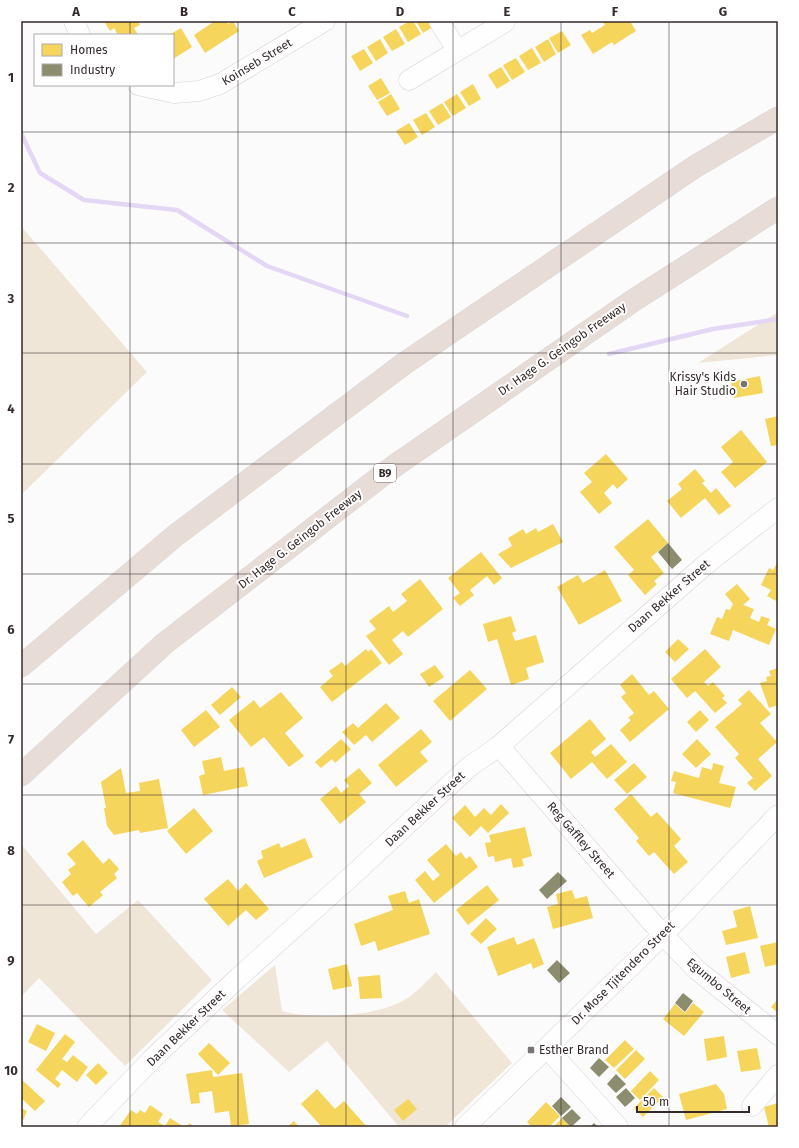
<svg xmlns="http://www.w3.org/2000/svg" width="799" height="1148" font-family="'Fira Sans',sans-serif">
<rect width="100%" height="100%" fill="#fbfbfb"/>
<!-- green -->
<path fill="#f0e6d8" d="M21 226 147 372 21 495Z
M778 312V355L698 363Z
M21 844 96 934 138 900 212 980 125 1066 39 978 21 997Z
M275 965 282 1011C314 1020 377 1017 406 999 417 992 427 981 436 972L512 1063 445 1127H399L327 1041 289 1072 222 1010Z"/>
<!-- homes -->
<path fill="#f6d55c" d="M104 21H138L140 25 134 28 138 35H118L114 28 110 31Z
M215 21H226L228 24 233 21 239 31 205 53 194 35Z
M410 21H413L421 34 408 42 399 27Z
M416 21H434L436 25 423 33Z
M602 21H630L636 31 614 45 612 42 593 54 581 35 590 30 592 33 605 25Z
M181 28 192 47 173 59V35H169Z
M396 29 405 44 392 51 383 37Z
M562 31 571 45 558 53 549 38Z
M380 39 388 53 376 61 367 47Z
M548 39 556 54 544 62 535 47Z
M532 48 541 63 528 70 519 56Z
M364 49 373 63 360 71 351 56Z
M516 58 525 72 512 80 503 65Z
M501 67 510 81 497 89 488 75Z
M381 78 390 93 377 100 368 86Z
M473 84 481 99 469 106 460 92Z
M391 94 400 109 387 116 378 102Z
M457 94 466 108 453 116 444 102Z
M442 103 451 117 438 125 429 111Z
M426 113 435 127 422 135 413 120Z
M409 123 418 137 405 145 396 131Z
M760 376 763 393 734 398 731 382Z
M778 416V445L771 446 765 419Z
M741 430 767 462 735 488 721 472 733 462 721 447Z
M606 454 628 479 617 489 613 484 604 493 612 503 599 514 580 492 592 482 584 473Z
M695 469 705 481 702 483 711 493 716 488 731 506 719 515 705 498 681 518 667 501 682 489 678 484Z
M648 519 668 543 651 557 664 573 654 581 657 584 645 595 628 575 634 570 614 547Z
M553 524 563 542 511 568 498 554 512 546 508 538 523 529 526 534 536 528 538 532Z
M481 552 502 578 494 585 487 576 470 590 474 595 460 606 453 598 460 593 448 578Z
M778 562V602L767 596 771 590 761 585 769 568 773 570Z
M605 570 622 601 579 625 557 587 578 575 583 583Z
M420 579 443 609 408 637 403 631 392 640 403 654 389 665 366 636 376 629 369 621 389 606 393 612 407 601 401 594Z
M737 584 750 599 743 605 754 609 750 618 759 622 761 616 770 619 767 625 776 629 769 645 733 630 729 641 710 634 717 617 722 619 726 609 730 610 733 604 725 594Z
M511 616 516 631 512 633 515 641 536 635 544 662 526 668 529 679 511 685 497 639 488 642 483 624Z
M678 639 689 649 675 662 665 652Z
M366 649 368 652 371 649 382 663 332 702 320 687 333 676 329 671 342 662 345 666Z
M705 649 721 667 704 682 708 686 713 682 725 696 722 698 727 703 715 713 695 691 687 698 671 679Z
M435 665 444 677 429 687 420 674Z
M778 668V705L769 708 760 683 767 681 766 677 771 676 769 671Z
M470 670 487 689 450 721 433 701Z
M632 674 649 695 654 691 669 709 630 742 620 730 631 720 628 718 634 713 621 697 626 693 620 685Z
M232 687 241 697 220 715 211 705Z
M749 690 771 714 760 723 777 742 758 759 772 776 755 791 747 783 753 778 735 758 739 754 715 727 742 704 738 700Z
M281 692 303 718 285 733 304 756 289 767 264 737 251 747 229 720 254 700 260 708Z
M386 703 400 718 372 742 366 735 354 745 342 732 353 723 358 728Z
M206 710 220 727 194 747 181 730Z
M700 710 709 720 696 732 687 722Z
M590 719 606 739 591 752 595 757 611 744 627 762 607 779 592 762 571 779 550 753Z
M421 729 432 742 420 752 428 761 396 787 378 765Z
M341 739 351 749 335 763 332 759 321 768 315 762Z
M697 739 711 754 696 768 682 754Z
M221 757 224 771 244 767 248 786 203 795 199 776 205 774 202 761Z
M634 763 647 777 627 794 614 780Z
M713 763 724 766 719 783 736 787 730 808 673 793 676 782 671 781 674 771 699 778 702 767 712 770Z
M121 768 126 793 140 791 139 783 159 779 168 828 140 833 139 830 114 835 107 826 104 808H106L101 782Z
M359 768 372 783 359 794 366 802 340 824 320 799 336 786 341 793 349 786 344 780Z
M631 794 651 817 657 812 681 839 674 846 688 862 674 874 654 852 649 856 636 841 639 838 614 809Z
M501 804 509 813 488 833 481 826 470 837 452 818 465 805 475 817 484 808 491 815Z
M194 808 213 831 186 854 167 831Z
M525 827 532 856 522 859 524 866 513 868 511 858 495 862 494 856 488 857 485 843 491 842 489 835Z
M305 838 313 857 264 878 257 861 263 858 261 851 279 843 281 848Z
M83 840 103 864 109 858 119 869 114 874 117 878 100 892 103 895 89 907 77 893 73 896 62 882 71 874 68 870 76 864 67 854Z
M446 844 456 856 461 852 466 859 470 856 478 867 434 903 415 880 425 871 433 881 440 875 427 860Z
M228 879 238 891 246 883 269 909 256 920 246 910 228 926 204 899Z
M487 885 499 900 468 925 456 910Z
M572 890 575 899 587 896 593 918 553 929 547 907 558 904 556 894Z
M405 891 409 903 419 899 430 934 378 951 375 941 361 946 354 924 393 910 388 896Z
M750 906 758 938 726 945 722 931 737 927 733 911Z
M486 918 497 929 481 944 470 934Z
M514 937 517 945 534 938 544 964 533 969 531 963 498 976 487 947Z
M778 942V964L765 967 760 946Z
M745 952 750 973 731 978 726 957Z
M347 964 352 986 333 990 328 969Z
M380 975 382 998 360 999 358 977Z
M778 999V1013L771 1007Z
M693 1003 704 1012 684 1036 663 1019 675 1004 685 1013Z
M37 1024 55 1033 46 1051 28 1042Z
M65 1034 75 1042 62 1059 67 1062 73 1055 88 1067 77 1082 62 1070 55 1079 61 1084 58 1088 36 1070Z
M724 1036 727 1057 707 1061 704 1039Z
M625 1040 634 1049 614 1068 605 1060Z
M209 1043 230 1063 218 1075 198 1054Z
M757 1048 761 1069 741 1072 737 1051Z
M636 1050 645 1059 625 1079 616 1070Z
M98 1063 108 1073 96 1085 86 1075Z
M212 1070 213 1077 242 1073 249 1124 231 1126 229 1111 215 1113 212 1091 199 1093 200 1103 191 1104 186 1074Z
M650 1071 659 1080 640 1100 631 1091Z
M21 1079 45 1101 35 1111 21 1098Z
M716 1084 724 1094 727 1109 686 1120 679 1094Z
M654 1088 663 1097 643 1117 634 1108Z
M317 1089 335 1109 344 1101 367 1127H322L301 1104Z
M408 1099 417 1109 403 1121 394 1110Z
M546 1102 560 1116 549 1127H532L527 1122Z
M778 1103V1125L769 1127 764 1107Z
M150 1105 163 1114 158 1122 165 1126 170 1118 184 1127H119L131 1110 137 1114 140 1110 145 1113Z
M21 1108 27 1111 21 1125Z
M562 1118 571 1127H553Z
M294 1121 299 1127H287Z
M189 1123 195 1127H187Z"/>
<!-- industry -->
<path fill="#8c8c6e" d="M668 543 682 560 672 569 658 552Z
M558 872 567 881 547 899 539 890Z
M557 960 570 973 559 983 547 970Z
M683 993 693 1001 685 1012 675 1003Z
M599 1058 609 1067 599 1077 590 1068Z
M616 1074 626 1084 616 1093 607 1084Z
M626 1088 635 1098 625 1107 616 1097Z
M561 1097 571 1107 561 1116 552 1106Z
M572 1109 581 1118 571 1127 562 1118Z
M594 1123 598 1127H590Z"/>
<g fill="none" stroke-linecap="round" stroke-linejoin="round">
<!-- stream -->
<path stroke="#e3d7f5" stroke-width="4.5" d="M21 133 40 173 84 200 177 210 267 266 407 316
M609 354 713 329 778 319"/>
<!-- minor casing -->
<g stroke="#d7d1d2" stroke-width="21">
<path id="minor" d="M74 21 80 35
M439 21 457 50
M409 80 505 22
M138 85 174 93 199 91 220 84 325 21
M499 746 663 935 697 970 778 1035
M547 1048 618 1127
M752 1106 778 1075
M87 1127 151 1060 239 977 355 873 469 767 499 746 705 565 778 508
M465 1127 663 935 778 815"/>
</g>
<!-- highway casing -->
<g stroke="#d9d7d7" stroke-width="23">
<path id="highway" d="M21 666 176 535 405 363 696 166 778 118
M21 775 165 643 393 467 634 300 778 208"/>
</g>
<!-- minor -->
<use href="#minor" stroke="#fefefe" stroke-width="20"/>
<!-- highway -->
<use href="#highway" stroke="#e7dcd6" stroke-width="22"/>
</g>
<!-- grid -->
<path fill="none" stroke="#352a2b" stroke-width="1" stroke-opacity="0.55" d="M130 21V35M238 21V1127M346 21V1127M453 21V1127M561 21V1127M669 21V1127M130 85V1127M21 132H778M21 243H778M21 353H778M21 464H778M21 574H778M21 684H778M21 795H778M21 905H778M21 1016H778"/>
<!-- markers -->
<g fill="#7a7374" stroke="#fff" stroke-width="1.5">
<circle cx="744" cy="384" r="4"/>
<rect x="527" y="1046" width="8" height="8" rx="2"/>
</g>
<g text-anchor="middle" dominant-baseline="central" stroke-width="4" stroke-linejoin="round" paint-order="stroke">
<!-- shield labels -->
<rect fill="#fff" stroke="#726a6b" stroke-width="1" x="374" y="464" width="22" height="18" rx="3"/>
<g font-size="11" font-weight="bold" fill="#352a2b">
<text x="385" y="473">B9</text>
</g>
<!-- street labels -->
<g font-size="12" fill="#352a2b" stroke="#fff">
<text transform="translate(257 62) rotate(-31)">Koinseb Street</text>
<text transform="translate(562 349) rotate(-35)">Dr. Hage G. Geingob Freeway</text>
<text transform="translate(300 539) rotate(-38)">Dr. Hage G. Geingob Freeway</text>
<text transform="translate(669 596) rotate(-41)">Daan Bekker Street</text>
<text transform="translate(425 809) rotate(-43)">Daan Bekker Street</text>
<text transform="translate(581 840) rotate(49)">Reg Gaffley Street</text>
<text transform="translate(623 973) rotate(-45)">Dr. Mose Tjitendero Street</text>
<text transform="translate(719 986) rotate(40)">Egumbo Street</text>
<text transform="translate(186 1028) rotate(-44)">Daan Bekker Street</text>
</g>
<!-- poi labels -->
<g font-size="12" fill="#352a2b" stroke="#fff" text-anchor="end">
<text x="736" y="377">Krissy's Kids<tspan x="736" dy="14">Hair Studio</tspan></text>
<text x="539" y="1050" text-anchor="start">Esther Brand</text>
</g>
</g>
<!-- border -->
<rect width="799" height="1148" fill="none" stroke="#ffffff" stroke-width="44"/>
<!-- legend -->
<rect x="34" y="34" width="140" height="52" fill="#ffffff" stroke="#aeaaaa"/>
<rect x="42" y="44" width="20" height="12" fill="#f6d55c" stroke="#aeaaaa"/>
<text x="70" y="54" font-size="12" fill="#352a2b">Homes</text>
<rect x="42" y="64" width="20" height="12" fill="#8c8c6e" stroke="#aeaaaa"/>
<text x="70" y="74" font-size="12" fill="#352a2b">Industry</text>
<!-- scale -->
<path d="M637 1106v6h112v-6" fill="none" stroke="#352a2b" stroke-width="2"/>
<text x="643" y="1106" font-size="12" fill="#352a2b" stroke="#ffffff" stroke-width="3" paint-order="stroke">50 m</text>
<rect x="22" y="22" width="755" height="1104" fill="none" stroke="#352a2b" stroke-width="1.5"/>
<g font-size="13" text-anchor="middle" font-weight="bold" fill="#352a2b">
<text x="76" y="16">A</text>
<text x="184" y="16">B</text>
<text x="292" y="16">C</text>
<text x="400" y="16">D</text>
<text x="507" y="16">E</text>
<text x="615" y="16">F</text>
<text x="723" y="16">G</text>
<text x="11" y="82">1</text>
<text x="11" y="192">2</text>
<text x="11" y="303">3</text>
<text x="11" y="413">4</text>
<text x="11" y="523">5</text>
<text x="11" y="634">6</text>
<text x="11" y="744">7</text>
<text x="11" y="855">8</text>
<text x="11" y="965">9</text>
<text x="11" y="1075">10</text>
</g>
</svg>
